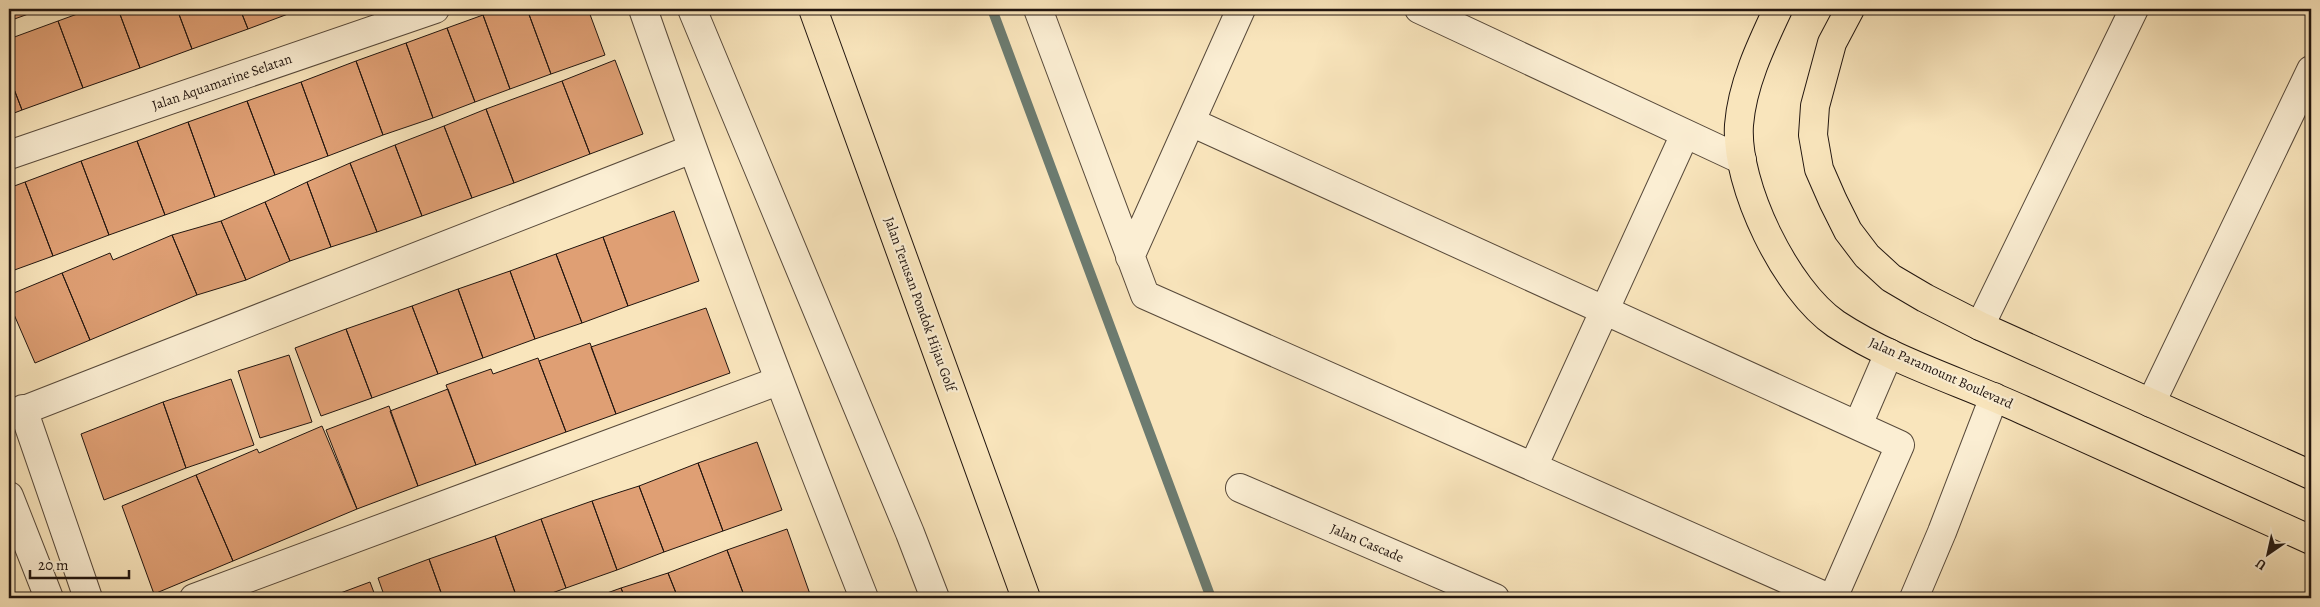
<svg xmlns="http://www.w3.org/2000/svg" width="2320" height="607" font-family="Alegreya,serif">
<rect width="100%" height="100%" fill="#f9e5bc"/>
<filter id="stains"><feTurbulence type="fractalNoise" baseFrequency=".004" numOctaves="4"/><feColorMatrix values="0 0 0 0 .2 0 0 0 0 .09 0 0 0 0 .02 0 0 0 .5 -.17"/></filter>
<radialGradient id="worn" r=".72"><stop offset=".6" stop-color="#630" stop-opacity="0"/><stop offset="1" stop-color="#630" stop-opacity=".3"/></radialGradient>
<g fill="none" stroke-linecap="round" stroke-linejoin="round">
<!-- stream -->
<path stroke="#6c7b70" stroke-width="10" d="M992 9 1211 598"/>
</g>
<!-- building -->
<path fill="#df9f74" stroke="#21150f" d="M9 9H42L9 21Z
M91 9H118L140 68 83 88 58 21Z
M118 9H177L192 49 140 68Z
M177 9H240L248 29 192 49Z
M240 9H286L288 14 248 29Z
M501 9H527L551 74 510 89 483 15Z
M527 9H588L605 55 551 74Z
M483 15 510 89 475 102 447 28Z
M58 21 83 88 22 110 9 76V39Z
M447 28 475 102 433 118 406 43Z
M406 43 433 118 383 135 356 61Z
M615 60 643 134 590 154 562 81Z
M356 61 383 135 328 156 301 82Z
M9 76 22 110 9 115Z
M562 81 590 154 514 183 486 109Z
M301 82 328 156 275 175 247 101Z
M247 101 275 175 215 197 188 122Z
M486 109 514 183 472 198 444 126Z
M188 122 215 197 165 215 137 141Z
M444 126 472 198 422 216 395 145Z
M137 141 165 215 109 235 81 161Z
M395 145 422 216 377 232 350 163Z
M81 161 109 235 53 256 25 182Z
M350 163 377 232 331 247 307 182Z
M25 182 53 256 9 272V188Z
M307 182 331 247 290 261 265 202Z
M265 202 290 261 246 280 221 221Z
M674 211 699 281 628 306 603 237Z
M221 221 246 280 197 295 172 235Z
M172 235 197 295 90 340 62 273 110 253 113 260Z
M603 237 628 306 582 323 556 254Z
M556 254 582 323 535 339 510 271Z
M510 271 535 339 483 358 458 289Z
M62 273 90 340 35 363 9 303V295Z
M458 289 483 358 438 374 412 306Z
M412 306 438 374 372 398 346 329Z
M706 308 730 373 616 414 591 347Z
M346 329 372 398 321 416 295 348Z
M590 343 616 414 566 432 539 361Z
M289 355 312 422 260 438 238 371Z
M538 358 566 432 476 465 446 385 491 369 493 374Z
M231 379 254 445 186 468 163 402Z
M448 389 476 465 418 486 390 411Z
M163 402 186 468 104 500 81 434Z
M389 406 418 486 357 509 326 430Z
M322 426 357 509 233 561 196 475 257 449 259 453Z
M757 442 782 510 723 531 698 463Z
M698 463 723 531 664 552 639 486Z
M196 475 233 561 154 594 122 506Z
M639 486 664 552 617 570 592 501Z
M592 501 617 570 566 588 541 519Z
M541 519 566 588 538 598H517L495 536Z
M787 529 811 597 745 598 727 550Z
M495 536 517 598H443L429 559Z
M727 550 745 598H678L668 573Z
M429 559 443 598H385L378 578Z
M668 573 678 598H625L621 588Z
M370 582 376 598H327Z
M621 588 625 598H593Z"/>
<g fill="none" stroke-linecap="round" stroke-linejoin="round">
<!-- minor casing -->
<g stroke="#57493a" stroke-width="30">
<path id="minor" d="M643 9C712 207 787 403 864 598
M692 9 910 533 935 598
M1038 9 1145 295 1829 598
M1419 9 1742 160
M1191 122 1900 445 1833 598
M9 155 435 9
M1130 257 1241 9
M1980 326 2134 9
M2151 403 2311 70
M23 409 88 598
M9 416 692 149
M1858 425 1889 353
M1533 467 1685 134
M1240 488 1495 598
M9 496 49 598
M194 598 778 381
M1914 598 1942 532 1994 397"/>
</g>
<!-- major casing -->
<g stroke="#21150f" stroke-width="30">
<path id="major" d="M813 9 1026 598
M1778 9C1761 45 1742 85 1739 125 1735 185 1786 290 1836 324 1892 361 1962 382 2023 410 2119 453 2215 497 2311 540
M1850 9 1832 43 1815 106 1813 135 1819 169 1833 201 1848 231 1867 256 1891 278 1925 298 1980 326 2311 475"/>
</g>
<!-- minor -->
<use href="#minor" stroke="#fbeed3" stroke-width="28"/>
<!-- major -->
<use href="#major" stroke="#f9e5bc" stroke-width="28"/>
</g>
<g text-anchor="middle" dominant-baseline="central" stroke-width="4.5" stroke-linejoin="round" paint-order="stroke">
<!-- street labels -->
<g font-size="14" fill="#21150f" stroke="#fbeed3">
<text transform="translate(222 82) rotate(-19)">Jalan Aquamarine Selatan</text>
<text transform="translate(920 304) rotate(70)">Jalan Terusan Pondok Hijau Golf</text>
<text transform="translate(1941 373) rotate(24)">Jalan Paramount Boulevard</text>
<text transform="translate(1367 543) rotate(23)">Jalan Cascade</text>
</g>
</g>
<!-- margin -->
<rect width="2320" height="607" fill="none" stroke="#f9e5bc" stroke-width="30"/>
<rect x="10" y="10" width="2300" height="587" fill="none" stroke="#21150f" stroke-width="2.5"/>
<rect x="15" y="15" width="2290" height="577" fill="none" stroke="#21150f"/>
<!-- north arrow -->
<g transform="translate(2268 554) rotate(214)" stroke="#fbeed3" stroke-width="4" paint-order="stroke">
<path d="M0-4L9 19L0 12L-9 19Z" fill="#21150f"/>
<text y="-8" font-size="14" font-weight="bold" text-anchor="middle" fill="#21150f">U</text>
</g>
<!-- scale -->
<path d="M30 570v8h99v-8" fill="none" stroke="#21150f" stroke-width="2.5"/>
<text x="38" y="570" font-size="15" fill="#21150f" stroke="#fbeed3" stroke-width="4" paint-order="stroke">20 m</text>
<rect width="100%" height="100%" filter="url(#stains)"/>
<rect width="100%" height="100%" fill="url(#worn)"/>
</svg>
